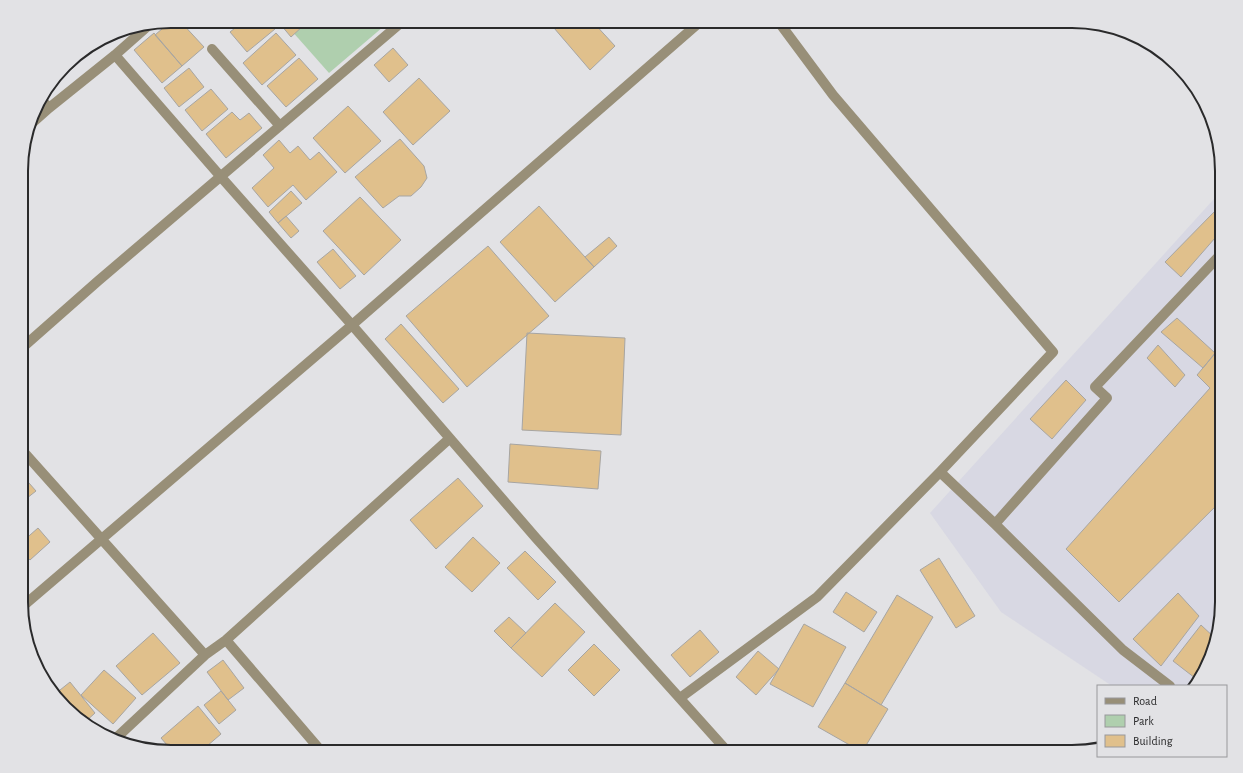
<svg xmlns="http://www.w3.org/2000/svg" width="1243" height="773" font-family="'Alegreya Sans',sans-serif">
<rect width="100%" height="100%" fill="#e2e2e5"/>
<!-- built -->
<path fill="#d8d8e3" d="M1222 190V611L1214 650 1196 686H1112L1001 612 930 513Z"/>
<!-- green -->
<path fill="#afcfae" d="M283 21H390L329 73Z"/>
<!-- building -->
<path fill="#e0c08c" stroke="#a7a5a2" d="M171 21H180L204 47 182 66 155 35Z
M244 21H269L275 29 247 52 230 32Z
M285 21H298L303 26 291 37 281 25Z
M548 21H592L615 46 590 70Z
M154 33 182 66 162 83 134 50Z
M276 33 296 55 262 85 243 63Z
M393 48 408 65 389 82 374 65Z
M299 58 318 79 286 107 267 86Z
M70 61 75 66 54 84 53 83Z
M189 68 204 87 179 107 164 88Z
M419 78 450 111 413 145 383 112Z
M211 89 228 109 202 131 185 110Z
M348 106 381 141 345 173 313 138Z
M232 112 240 120 249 113 262 128 226 158 206 134Z
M400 139 424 166 427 178 421 187 411 196H399L383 208 355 177Z
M279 140 290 153 298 146 310 160 319 152 337 172 306 200 293 185 268 207 252 188 274 168 263 155Z
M291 191 302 203 278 223 269 212Z
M360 197 401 240 364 275 323 231Z
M539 206 594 267 555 302 500 242Z
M1215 211 1222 216V230L1181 277 1165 262Z
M286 216 299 231 291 238 278 223Z
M609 237 617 246 594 267 585 257Z
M488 246 549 316 467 387 406 316Z
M333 249 356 276 340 289 317 262Z
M1177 318 1215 353 1203 368 1161 332Z
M401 324 459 389 443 403 385 339Z
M527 333 625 338 621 435 522 430Z
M1158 345 1185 375 1175 387 1147 358Z
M1218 350 1222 353V500L1119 602 1066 549 1210 388 1197 375Z
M1066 380 1086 400 1052 439 1030 419Z
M510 444 601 451 598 489 508 482Z
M22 475 36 491 22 502Z
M458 478 483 506 436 549 410 520Z
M38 528 50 542 30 560 22 552V542Z
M473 537 500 563 472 592 445 567Z
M525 551 556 582 538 600 507 568Z
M939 558 975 616 956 628 920 570Z
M846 592 877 612 864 632 833 612Z
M1178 593 1199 616 1161 666 1133 639Z
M897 595 933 617 881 705 845 683Z
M555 603 585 632 542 677 511 648Z
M509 617 526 633 511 648 494 631Z
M804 624 846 647 813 707 770 684Z
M1201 625 1216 639 1214 650 1206 666 1195 678 1173 661Z
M700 630 719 652 690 677 671 655Z
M153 633 180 663 142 695 116 666Z
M594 644 620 670 594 696 568 670Z
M758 651 779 669 756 695 736 677Z
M223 660 244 688 228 700 207 672Z
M104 670 136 698 113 724 81 695Z
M70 682 95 713 84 723 55 694Z
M845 683 888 709 862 752 818 727Z
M221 691 236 710 219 724 204 705Z
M198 706 221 734 200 752H173L161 738Z"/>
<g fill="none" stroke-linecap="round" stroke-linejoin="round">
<!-- minor -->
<path stroke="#988f78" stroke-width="10" d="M212 49 280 126
M115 55 221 177 352 325 536 538 728 752
M41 99 49 108
M31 124 49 108 115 55 149 25
M22 348 98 281 403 21
M22 450 205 655
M940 472 995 524 1123 650 1170 686
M995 524 1107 398 1095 387 1222 253
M22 607 352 325 701 21
M226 640 322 752
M680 698 817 597 940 472 1053 352 833 95 778 21
M114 740 205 655 226 640 449 439"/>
</g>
<!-- crop -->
<path d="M0 0H1243V773H0ZM171 28H1072A143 143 0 0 1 1215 171V602A143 143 0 0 1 1072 745H171A143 143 0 0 1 28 602V171A143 143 0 0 1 171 28Z" fill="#e2e2e5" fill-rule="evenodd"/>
<path fill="none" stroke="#2a2a2b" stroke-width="2" d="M171 28H1072A143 143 0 0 1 1215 171V602A143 143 0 0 1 1072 745H171A143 143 0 0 1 28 602V171A143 143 0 0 1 171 28Z"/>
<!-- legend -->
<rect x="1097" y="685" width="130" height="72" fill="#e2e2e5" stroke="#98989b"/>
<rect x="1105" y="698" width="20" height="6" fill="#988f78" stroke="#98989b"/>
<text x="1133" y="705" font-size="12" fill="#2a2a2b">Road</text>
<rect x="1105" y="715" width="20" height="12" fill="#afcfae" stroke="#98989b"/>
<text x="1133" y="725" font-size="12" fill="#2a2a2b">Park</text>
<rect x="1105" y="735" width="20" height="12" fill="#e0c08c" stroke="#98989b"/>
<text x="1133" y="745" font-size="12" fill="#2a2a2b">Building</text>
</svg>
